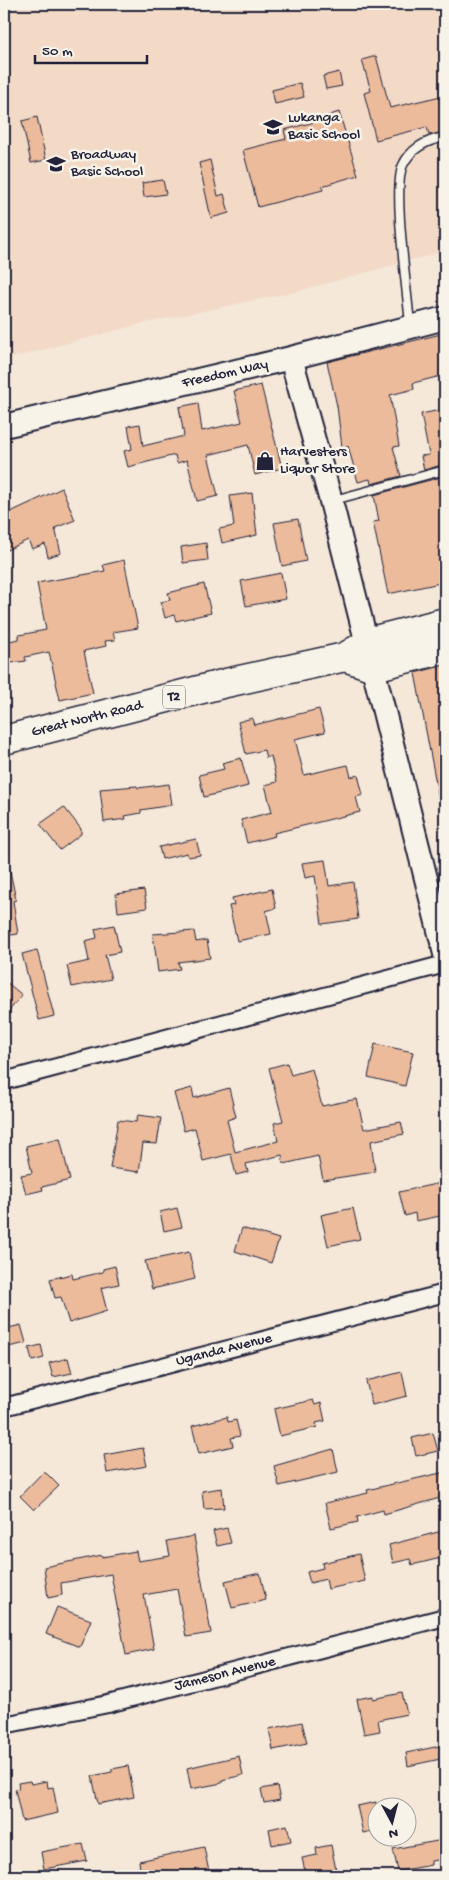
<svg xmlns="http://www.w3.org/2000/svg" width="449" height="1880" font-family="'Gochi Hand',sans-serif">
<rect width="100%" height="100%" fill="#f5e8d9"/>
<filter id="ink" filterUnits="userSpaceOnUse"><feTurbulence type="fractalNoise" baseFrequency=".02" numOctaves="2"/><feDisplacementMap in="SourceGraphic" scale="10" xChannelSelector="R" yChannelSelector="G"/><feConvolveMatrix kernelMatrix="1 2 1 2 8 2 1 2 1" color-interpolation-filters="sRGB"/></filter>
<g filter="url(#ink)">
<!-- built -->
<path fill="#f2dac7" d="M4 4H445V251L299 291 141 324 4 360Z"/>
<!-- building -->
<path fill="#ebbb9c" stroke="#22223b" d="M376 56 390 108 445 95V132L429 135 427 127 376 140 364 93 371 91 362 60Z
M339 72 342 86 326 89 323 76Z
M300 83 304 97 275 104 272 90Z
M339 112 358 175 322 186 323 190 258 207 243 150 286 139 284 130 318 121V119Z
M37 117 46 160 31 163 22 121Z
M210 160 218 196 224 194 229 213 211 218 199 163Z
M163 180 166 194 144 197 142 183Z
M445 333V375L413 383 414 389 390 395 399 446 393 447 401 476 371 484 370 479 358 482 348 446 342 447 337 406 327 362Z
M261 385 282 468 255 475 248 445 208 455 218 496 197 501 187 460 177 463 175 455 128 467 124 451 132 449 128 426 140 424 143 446 184 436 179 407 198 403 202 431 242 422 234 391Z
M445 409V464L424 470 421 456 429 455 421 414Z
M445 476V582L388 594 373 522 379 521 374 495Z
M62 488 75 520 55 528 61 553 48 557 45 544 32 549 28 540 7 550 4 542V515Z
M252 493 257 535 222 543 219 529 234 526 230 496Z
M298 519 306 561 282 566 274 523Z
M206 543 208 560 183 563 181 547Z
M124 560 138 628 113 632 115 640 105 641 106 646 84 651 93 693 60 700 49 652 25 657 26 661 4 664V642L19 639V635L46 630 37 583 105 571 103 565Z
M281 573 286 599 246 606 241 581Z
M204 584 211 613 176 621 174 615 165 618 161 602 170 600 168 593Z
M445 665V798L439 799 415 673Z
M319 709 325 732 295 739 304 775 348 765 351 777 358 775 363 795 356 797 360 812 274 833 275 836 247 843 241 820 272 812 265 785 277 782 271 756 266 758 264 750 246 754 238 722 252 718 254 725Z
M241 758 248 786 204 797 199 775 224 769 222 763Z
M169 784 172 805 141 810V813L125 816 126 819 104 822 100 789 137 786 138 788Z
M64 807 81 829V834L60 850 40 824Z
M196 839 200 855 188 857 187 853 162 859 159 847Z
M325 860 329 886 353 882 358 919 322 924 315 876 305 878 302 863Z
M9 866 16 900 13 901 18 934 4 936V867Z
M272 889 276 908 266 911 271 934 237 941 229 906 234 905 232 898Z
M144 890 147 908 118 912 116 894Z
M114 925 120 952 105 955 111 979 72 987 67 966 89 961 85 941 97 938 95 929Z
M194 931 196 942 207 940 210 958 178 962 180 969 158 972 153 934Z
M37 950 54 1016 39 1020 22 954Z
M4 980 22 995 4 1017Z
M375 1044 413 1052 405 1086 368 1077Z
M287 1063 291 1075 312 1069 322 1106 357 1099 364 1129 401 1122 404 1134 371 1141 375 1172 323 1180 318 1156 284 1164 282 1155 246 1164 248 1172 236 1175 231 1154 203 1161 195 1128 184 1131 174 1093 192 1088 194 1098 229 1088 236 1117 227 1120 235 1152 278 1141 274 1123 283 1121 269 1068Z
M138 1115 161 1118 157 1144 143 1143 139 1172 110 1168 118 1120 136 1122Z
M60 1138 70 1180 42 1187 43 1190 26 1194 21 1175 32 1173 26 1146Z
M445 1182V1215L416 1221 415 1213 405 1216 399 1192Z
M177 1208 182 1227 164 1231 160 1212Z
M353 1208 360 1239 328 1246 321 1215Z
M242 1228 279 1239 271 1263 235 1251Z
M189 1252 195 1279 152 1289 145 1261Z
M115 1266 119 1284 101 1288 107 1311 69 1323 61 1297 55 1298 50 1279 72 1274 73 1279 103 1272V1269Z
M21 1325 26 1343 4 1348V1329Z
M41 1345 44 1358 32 1361 29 1348Z
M68 1358 72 1373 53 1377 49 1363Z
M402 1372 407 1396 372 1405 366 1381Z
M313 1400 315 1405 321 1403 325 1421 316 1423 317 1427 280 1436 274 1409Z
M227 1417 228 1422 236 1420 240 1436 231 1438 233 1446 199 1454 192 1426Z
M433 1433 438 1451 416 1456 412 1438Z
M143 1448 147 1466 107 1473 104 1455Z
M333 1449 338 1472 279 1486 274 1466Z
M44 1471 59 1486 34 1510 20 1496Z
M445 1472V1493L439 1495 440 1498 384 1514 383 1510 357 1517 358 1522 331 1528 325 1503 368 1493 367 1490Z
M222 1488 224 1508 204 1509 202 1491Z
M227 1528 231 1543 217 1546 213 1531Z
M442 1531 445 1557 412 1565 410 1559 393 1563 389 1545Z
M194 1536 211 1633 186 1637 177 1589 144 1595 154 1649 126 1655 111 1574 61 1583 62 1595 48 1598 44 1567 102 1555V1557L136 1551 138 1561 170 1556 167 1541Z
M359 1554 365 1581 328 1589 326 1579 310 1583 307 1572 323 1568 322 1563Z
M260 1573 266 1600 232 1608 225 1581Z
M57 1607 91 1620 80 1647 46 1634Z
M402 1693 407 1714 378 1720 380 1731 364 1734 357 1699 373 1696V1699Z
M302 1722 307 1743 273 1750 269 1729Z
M445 1745V1758L408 1766 406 1753Z
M239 1756 243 1775 222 1780V1783L191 1789 187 1768Z
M128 1766 134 1797 98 1804 92 1776 112 1772V1769Z
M30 1781 31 1784 47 1781 48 1788 53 1787 58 1813 22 1821 15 1789 19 1788 18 1783Z
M277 1786 280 1800 264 1803 261 1789Z
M376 1802V1830L363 1833 357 1806Z
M287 1825 291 1841 272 1845 269 1829Z
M443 1840 445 1859 431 1861V1865L398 1871 393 1849Z
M83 1844 87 1861 44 1869 41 1852Z
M331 1845 336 1870 306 1876 302 1858 317 1855 316 1848Z
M204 1847 209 1872 187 1876H141L139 1861Z"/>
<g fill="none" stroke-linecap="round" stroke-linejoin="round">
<!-- lane casing -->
<g stroke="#22223b" stroke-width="11">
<path id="lane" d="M410 325C408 295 392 188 403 165 411 148 428 140 445 137
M334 500 445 470"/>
</g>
<!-- street casing -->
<g stroke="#22223b" stroke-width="20">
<path id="street" d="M4 1081 445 964
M4 1407 445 1293
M4 1725 108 1704 445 1617"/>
</g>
<!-- secondary casing -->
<g stroke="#22223b" stroke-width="26">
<path id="secondary" d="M291 358 331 501 445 954
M4 426 291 358 445 318"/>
</g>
<!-- highway casing -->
<g stroke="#22223b" stroke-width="31">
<path id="highway" d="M345 657 374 667 445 649
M4 740 226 683 345 657 371 641 445 622"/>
</g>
<!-- lane -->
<use href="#lane" stroke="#f7f3e8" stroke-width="8"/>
<!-- street -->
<use href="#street" stroke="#f7f3e8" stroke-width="16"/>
<!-- secondary -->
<use href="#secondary" stroke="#f7f3e8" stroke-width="22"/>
<!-- highway -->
<use href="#highway" stroke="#f7f3e8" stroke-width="28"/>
</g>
</g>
<!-- icons -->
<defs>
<g id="school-bare" transform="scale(1.5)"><path d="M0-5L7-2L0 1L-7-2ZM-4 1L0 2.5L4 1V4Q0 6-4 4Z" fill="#22223b" stroke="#f7f3e8" stroke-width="2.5" paint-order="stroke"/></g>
<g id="shop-bare" transform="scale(1.5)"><path d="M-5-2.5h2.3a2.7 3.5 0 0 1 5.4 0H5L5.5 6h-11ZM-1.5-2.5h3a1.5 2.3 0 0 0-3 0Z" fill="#22223b" stroke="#f7f3e8" stroke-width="2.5" paint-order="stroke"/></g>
</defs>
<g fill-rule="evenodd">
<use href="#school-bare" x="273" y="127"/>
<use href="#school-bare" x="56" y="164"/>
<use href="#shop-bare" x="265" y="461"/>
</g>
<g text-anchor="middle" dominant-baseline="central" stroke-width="5" stroke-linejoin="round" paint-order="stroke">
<!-- shield labels -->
<rect fill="#f7f3e8" stroke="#62616f" stroke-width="1" x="163" y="685.5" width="22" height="23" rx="4"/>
<g font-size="14" font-weight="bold" fill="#22223b">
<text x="174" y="697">T2</text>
</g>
<!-- poi labels -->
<g font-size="15" fill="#22223b" stroke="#f7f3e8" text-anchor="start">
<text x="288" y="118">Lukanga<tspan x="288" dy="17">Basic School</tspan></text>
<text x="71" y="155">Broadway<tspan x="71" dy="17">Basic School</tspan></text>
<text x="280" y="452">Harvesters<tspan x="280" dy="17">Liquor Store</tspan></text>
</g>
<!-- street labels -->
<g font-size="15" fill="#22223b" stroke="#f7f3e8">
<text transform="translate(225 374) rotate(-13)">Freedom Way</text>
<text transform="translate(87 719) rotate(-14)">Great North Road</text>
<text transform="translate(224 1350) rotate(-14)">Uganda Avenue</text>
<text transform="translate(225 1674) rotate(-14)">Jameson Avenue</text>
</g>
</g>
<!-- margin -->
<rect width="449" height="1880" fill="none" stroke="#f7f3e8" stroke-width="20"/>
<rect x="10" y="10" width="429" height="1860" fill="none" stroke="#22223b" stroke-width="2" filter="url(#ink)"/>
<!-- north arrow -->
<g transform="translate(392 1822) rotate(173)"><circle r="24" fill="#f7f3e8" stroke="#a29fa3"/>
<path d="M0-4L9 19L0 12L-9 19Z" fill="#22223b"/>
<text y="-8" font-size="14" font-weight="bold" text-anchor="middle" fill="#22223b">N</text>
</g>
<!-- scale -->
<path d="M35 55v8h112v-8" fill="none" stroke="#22223b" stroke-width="2.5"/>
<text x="42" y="55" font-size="15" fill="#22223b" stroke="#f7f3e8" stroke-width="4" paint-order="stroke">50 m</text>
</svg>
